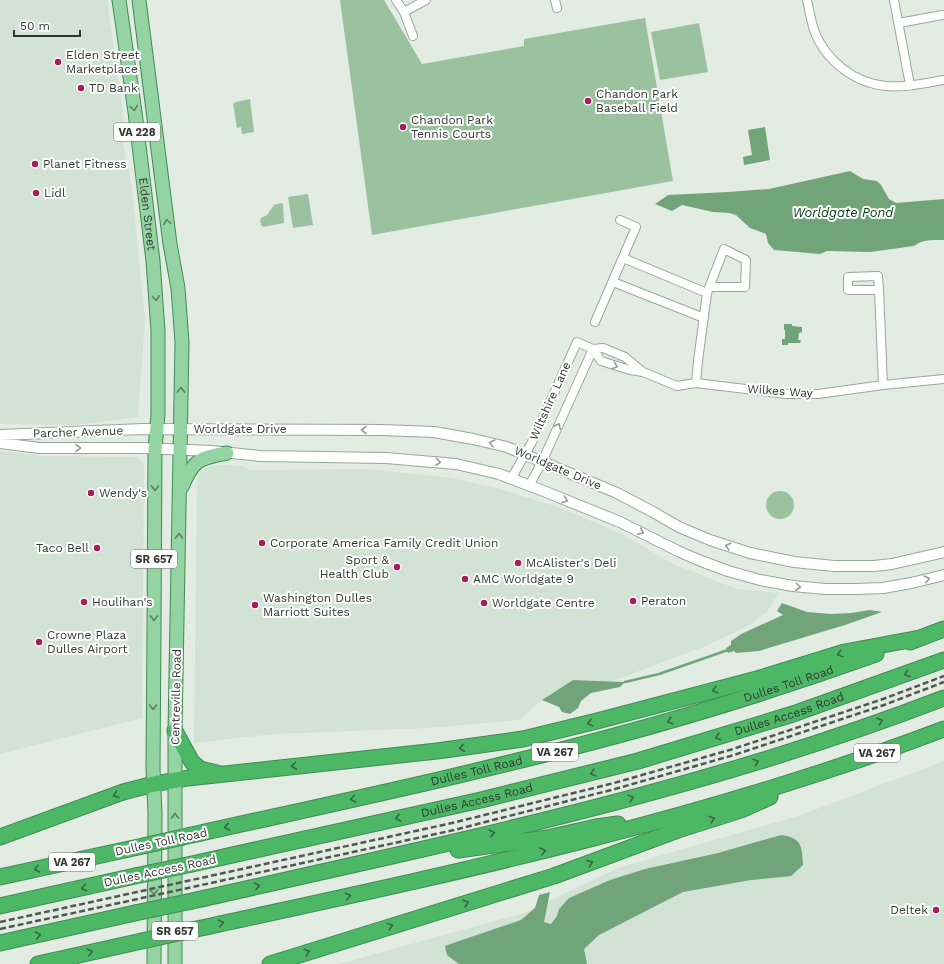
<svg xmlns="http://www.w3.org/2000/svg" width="944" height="964" font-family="'Work Sans',sans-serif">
<rect width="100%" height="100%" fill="#e2ece3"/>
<!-- built -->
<path fill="#d2e2d4" d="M0 0H107L124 121H118L132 187 145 320 138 417 74 425 0 424Z
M0 452H13L41 456 136 457 142 461 144 464 142 718 0 754Z
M219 465 242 466 251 470 368 469 452 478 493 487 558 507 622 534 673 564 737 589 779 593 767 612 748 626 703 647 613 681 573 680 542 700 519 720 428 728 274 734 194 743 197 479 200 472 206 467Z
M944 761V964H339L524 913 618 868 798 816Z"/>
<!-- green -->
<path fill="#9ac29f" d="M340 0H384L422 64 524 46V39L645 18 673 181 372 235Z
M699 23 708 72 660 80 651 32Z
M250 99 254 132 242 134 241 127 237 128 233 104 236 102Z
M308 194 313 225 293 228 288 197Z
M281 203 283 204 284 223 263 227 261 225 260 220 261 218 267 215 274 205Z
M766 505a14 14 0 1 1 28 0a14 14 0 1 1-28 0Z"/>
<!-- water -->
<path fill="#72a47a" d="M765 127 770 160 744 165 743 157 752 155 748 130Z
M850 171 863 179 877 181 881 185 889 199 896 203 944 199V240C933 240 923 239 914 246L870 252 827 251 820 254 774 250 768 243 766 234 750 228 736 215 729 213 713 212 682 205 672 211 655 204 668 195 728 192 769 189Z
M784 324H792V326L802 327V332L799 333 798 340H801L800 343H788V345H782V339H785V330H784Z
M782 603 807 612 831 614 851 613 870 610 882 612 845 625 759 651 736 653 734 651 728 653 726 648 731 645V641L741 634 783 615 777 611Z
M573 680 625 682 620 687 591 693 581 701 578 708 570 714 562 712 559 707 542 700Z
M781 835C802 838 802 846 803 865L791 876 751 880 683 892 599 935 584 949 587 964H459L447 955 445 946 456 942 521 920 535 908 539 895 550 892 544 922 551 924 557 916 559 909 569 898 610 880 645 869 718 853Z"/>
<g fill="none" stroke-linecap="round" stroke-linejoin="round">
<!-- stream -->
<path stroke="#72a47a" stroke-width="2.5" d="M625 682 659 674 728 650"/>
<!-- minor casing -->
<g stroke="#9ca59d" stroke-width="10">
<path id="minor" d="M396 0 404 12 413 36
M555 0 557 8
M807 0C809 10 811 20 814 30 825 60 854 83 886 86 905 88 925 83 944 80
M894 0 910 85
M404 12 426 0
M899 23 942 15
M623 258 707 293
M613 282 704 318
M879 290H848V277L878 276 879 290 883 385
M595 322 636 227 620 220
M593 349 601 361 630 370 643 372
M696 383 698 361 707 293 724 249 746 260 745 287H710
M511 479 532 442 577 342 593 349 603 348 625 357 643 372 677 386 696 383 786 394H818L883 385 944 379
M529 486 542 462 593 349"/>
</g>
<!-- tertiary casing -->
<g stroke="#9ca59d" stroke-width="12">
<path id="tertiary" d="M0 435 143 429 382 430 434 432 473 439 507 447 617 493 653 512 679 527 710 540 750 553 794 562 834 566H874L892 564 944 552
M0 443 39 448H142L212 451 260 456 386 458 456 464 499 474 546 492 620 522 680 552 701 561 728 571 760 580 793 586 825 589H856L883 588 911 583 944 575"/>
</g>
<!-- primary casing -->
<g stroke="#438b54" stroke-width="15">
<g id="primary">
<path id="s1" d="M119 0 135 112 153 261 158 331V414L155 449 154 632 153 768 155 813 154 964"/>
<path d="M139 0 170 244 178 288 182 342 175 731V964"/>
<path d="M182 487C193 460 199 458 227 453"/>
</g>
</g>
<!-- motorway casing -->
<g stroke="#438b54" stroke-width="17">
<g id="motorway">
<path d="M910 642 944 629"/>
<path d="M175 731 192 762 200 769 217 773"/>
<path d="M0 837 123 792 154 784 188 778 317 764 437 751 523 739 597 721 757 679 845 652 920 638"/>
<path id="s2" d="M183 837C326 805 470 775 611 737 701 713 789 685 876 654"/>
<path d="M458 850 547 838 596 827 618 824"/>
<path id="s3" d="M192 864 481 800 638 761 793 714 944 660"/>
<path d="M0 877 143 846"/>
<path d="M192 901C445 844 701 792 944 698"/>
<path d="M0 906 135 876"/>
<path d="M183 932C440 876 698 823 944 729"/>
<path d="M0 943 135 913"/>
<path d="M38 964 142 941"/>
<path d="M270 964 554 876 678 830 741 810 770 797"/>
</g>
</g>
<!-- minor -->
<use href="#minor" stroke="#fff" stroke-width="8"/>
<!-- tertiary -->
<use href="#tertiary" stroke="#fff" stroke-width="10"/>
<!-- primary -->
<use href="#primary" stroke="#94d4a3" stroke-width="13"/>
<!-- motorway -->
<use href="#motorway" stroke="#4cb866" stroke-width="15"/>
<!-- rail -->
<path stroke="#515652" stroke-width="2.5" stroke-dasharray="6 3" stroke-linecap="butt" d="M0 922 452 823 614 783 733 749 883 699 944 676
M0 929 454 830 615 789 734 755 884 705 944 682"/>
<!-- motorway-bridge casing -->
<g stroke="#438b54" stroke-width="17" stroke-linecap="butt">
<path id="motorway-bridge" d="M143 846 183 837
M135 876 192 864
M135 913 192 901
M142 941 183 932"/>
</g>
<!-- motorway-bridge -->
<use href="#motorway-bridge" stroke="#4cb866" stroke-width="15"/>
</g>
<!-- one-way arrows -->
<defs><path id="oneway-chevron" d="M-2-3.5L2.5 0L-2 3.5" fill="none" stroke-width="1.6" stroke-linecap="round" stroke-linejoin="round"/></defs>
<g stroke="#5f7e66">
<use href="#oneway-chevron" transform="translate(134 108) rotate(82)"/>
<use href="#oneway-chevron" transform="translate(167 222) rotate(-98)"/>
<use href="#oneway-chevron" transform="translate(156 298) rotate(86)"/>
<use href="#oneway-chevron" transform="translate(181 390) rotate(-89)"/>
<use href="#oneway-chevron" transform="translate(155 488) rotate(91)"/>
<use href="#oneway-chevron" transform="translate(179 536) rotate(-89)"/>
<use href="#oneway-chevron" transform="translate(154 618) rotate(91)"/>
<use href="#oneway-chevron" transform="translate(153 707) rotate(90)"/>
<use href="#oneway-chevron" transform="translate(175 816) rotate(-90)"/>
<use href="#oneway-chevron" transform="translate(154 892) rotate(90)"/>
</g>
<g stroke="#999b9a">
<use href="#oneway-chevron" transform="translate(615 366) rotate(19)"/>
<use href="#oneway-chevron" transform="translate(558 426) rotate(-65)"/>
<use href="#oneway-chevron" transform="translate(364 430) rotate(-180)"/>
<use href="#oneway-chevron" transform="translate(492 443) rotate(-166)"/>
<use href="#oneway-chevron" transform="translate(78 448)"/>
<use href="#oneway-chevron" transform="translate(438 462) rotate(5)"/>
<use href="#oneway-chevron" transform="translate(565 500) rotate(21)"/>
<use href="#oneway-chevron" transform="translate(641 532) rotate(25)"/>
<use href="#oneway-chevron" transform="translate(728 546) rotate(-162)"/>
<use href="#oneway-chevron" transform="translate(927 579) rotate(-13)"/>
<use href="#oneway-chevron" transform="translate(798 587) rotate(6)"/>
</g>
<g stroke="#3c6446">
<use href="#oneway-chevron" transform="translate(840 654) rotate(163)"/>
<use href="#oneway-chevron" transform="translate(907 674) rotate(160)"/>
<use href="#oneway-chevron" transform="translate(715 690) rotate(165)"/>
<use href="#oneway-chevron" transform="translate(670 721) rotate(164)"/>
<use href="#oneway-chevron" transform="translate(880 721) rotate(-19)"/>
<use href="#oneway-chevron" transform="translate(590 723) rotate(166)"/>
<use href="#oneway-chevron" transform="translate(718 737) rotate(163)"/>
<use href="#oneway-chevron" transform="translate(462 748) rotate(172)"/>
<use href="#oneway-chevron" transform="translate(756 762) rotate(-17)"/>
<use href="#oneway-chevron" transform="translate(294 766) rotate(173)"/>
<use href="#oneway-chevron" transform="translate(593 773) rotate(165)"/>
<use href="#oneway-chevron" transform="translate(116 795) rotate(160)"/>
<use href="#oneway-chevron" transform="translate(631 798) rotate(-15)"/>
<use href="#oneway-chevron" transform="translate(353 799) rotate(167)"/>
<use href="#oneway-chevron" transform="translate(398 818) rotate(167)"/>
<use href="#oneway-chevron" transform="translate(712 819) rotate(-17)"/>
<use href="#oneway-chevron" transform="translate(227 827) rotate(167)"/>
<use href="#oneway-chevron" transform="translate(492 833) rotate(-13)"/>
<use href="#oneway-chevron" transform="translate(543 851) rotate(-14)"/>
<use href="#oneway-chevron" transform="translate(590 863) rotate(-21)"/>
<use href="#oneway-chevron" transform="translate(37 869) rotate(167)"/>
<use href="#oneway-chevron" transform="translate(257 886) rotate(-13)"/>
<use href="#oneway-chevron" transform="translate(84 888) rotate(167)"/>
<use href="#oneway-chevron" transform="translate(348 896) rotate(-12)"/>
<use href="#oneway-chevron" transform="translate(466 903) rotate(-17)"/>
<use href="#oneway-chevron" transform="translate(221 923) rotate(-12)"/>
<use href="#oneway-chevron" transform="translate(390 926) rotate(-17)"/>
<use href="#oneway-chevron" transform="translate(38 935) rotate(-12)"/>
<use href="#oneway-chevron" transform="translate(90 952) rotate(-13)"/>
<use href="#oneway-chevron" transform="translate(307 952) rotate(-17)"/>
</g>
<!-- markers -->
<g fill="#a91d5e" stroke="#fff" stroke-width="1.5">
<circle cx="58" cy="62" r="4"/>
<circle cx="81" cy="88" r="4"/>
<circle cx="588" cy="101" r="4"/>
<circle cx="403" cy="127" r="4"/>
<circle cx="35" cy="164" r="4"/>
<circle cx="36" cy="193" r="4"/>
<circle cx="91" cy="493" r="4"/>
<circle cx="262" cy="543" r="4"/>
<circle cx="97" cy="548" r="4"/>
<circle cx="518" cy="563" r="4"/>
<circle cx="397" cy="567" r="4"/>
<circle cx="465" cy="579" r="4"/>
<circle cx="633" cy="601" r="4"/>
<circle cx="84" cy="602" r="4"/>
<circle cx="484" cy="603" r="4"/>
<circle cx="255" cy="605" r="4"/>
<circle cx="39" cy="642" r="4"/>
<circle cx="936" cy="910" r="4"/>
</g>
<g text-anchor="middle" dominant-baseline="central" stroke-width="4" stroke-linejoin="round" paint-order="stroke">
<!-- shield labels -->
<g fill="#fff" stroke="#707371" stroke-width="1">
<rect x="114" y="123" width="46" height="18" rx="3"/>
<rect x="131" y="550" width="46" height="18" rx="3"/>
<rect x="532" y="743" width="46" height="18" rx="3"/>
<rect x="854" y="744" width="46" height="18" rx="3"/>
<rect x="49" y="853" width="46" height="18" rx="3"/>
<rect x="152" y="922" width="46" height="18" rx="3"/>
</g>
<g font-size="11" font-weight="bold" fill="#333734">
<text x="137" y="132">VA 228</text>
<text x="154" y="559">SR 657</text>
<text x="555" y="752">VA 267</text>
<text x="877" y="753">VA 267</text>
<text x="72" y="862">VA 267</text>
<text x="175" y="931">SR 657</text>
</g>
<!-- poi labels -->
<g font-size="12" fill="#333734" stroke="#fff" text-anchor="start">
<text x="66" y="55">Elden Street<tspan x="66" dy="14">Marketplace</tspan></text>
<text x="89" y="88">TD Bank</text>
<text x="596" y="94">Chandon Park<tspan x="596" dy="14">Baseball Field</tspan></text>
<text x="411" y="120">Chandon Park<tspan x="411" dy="14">Tennis Courts</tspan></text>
<text x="43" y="164">Planet Fitness</text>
<text x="44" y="193">Lidl</text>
<text x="99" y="493">Wendy's</text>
<text x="270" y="543">Corporate America Family Credit Union</text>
<text x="89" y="548" text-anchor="end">Taco Bell</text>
<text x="389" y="560" text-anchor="end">Sport &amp;<tspan x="389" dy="14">Health Club</tspan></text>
<text x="526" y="563">McAlister's Deli</text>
<text x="473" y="579">AMC Worldgate 9</text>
<text x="263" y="598">Washington Dulles<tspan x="263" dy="14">Marriott Suites</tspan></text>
<text x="641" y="601">Peraton</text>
<text x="92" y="602">Houlihan's</text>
<text x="492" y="603">Worldgate Centre</text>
<text x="47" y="635">Crowne Plaza<tspan x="47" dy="14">Dulles Airport</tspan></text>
<text x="928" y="910" text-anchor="end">Deltek</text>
</g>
<!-- street labels -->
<g font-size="12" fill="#333734" stroke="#fff">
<text stroke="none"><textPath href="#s1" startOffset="216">Elden Street</textPath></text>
<text transform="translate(780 391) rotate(4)">Wilkes Way</text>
<text transform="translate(550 401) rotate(-66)">Wiltshire Lane</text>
<text x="240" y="429">Worldgate Drive</text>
<text transform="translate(78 432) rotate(-2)">Parcher Avenue</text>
<text transform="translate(558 468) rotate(23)">Worldgate Drive</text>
<text stroke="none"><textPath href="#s2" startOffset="625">Dulles Toll Road</textPath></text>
<text transform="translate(176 697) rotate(-89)">Centreville Road</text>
<text stroke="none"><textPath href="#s3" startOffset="616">Dulles Access Road</textPath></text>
<text stroke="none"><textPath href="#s2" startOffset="301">Dulles Toll Road</textPath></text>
<text stroke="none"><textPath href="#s3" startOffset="292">Dulles Access Road</textPath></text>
<text transform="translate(161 842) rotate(-12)">Dulles Toll Road</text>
<text transform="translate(160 871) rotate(-12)">Dulles Access Road</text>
</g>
<!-- water labels -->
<g font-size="13" font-style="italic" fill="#003c14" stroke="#fff">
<text x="843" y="212">Worldgate Pond</text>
</g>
</g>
<!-- scale -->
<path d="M14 30v6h66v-6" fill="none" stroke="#333734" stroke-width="2"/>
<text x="20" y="30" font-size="12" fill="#333734" stroke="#ffffff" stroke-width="3" paint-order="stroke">50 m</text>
</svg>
